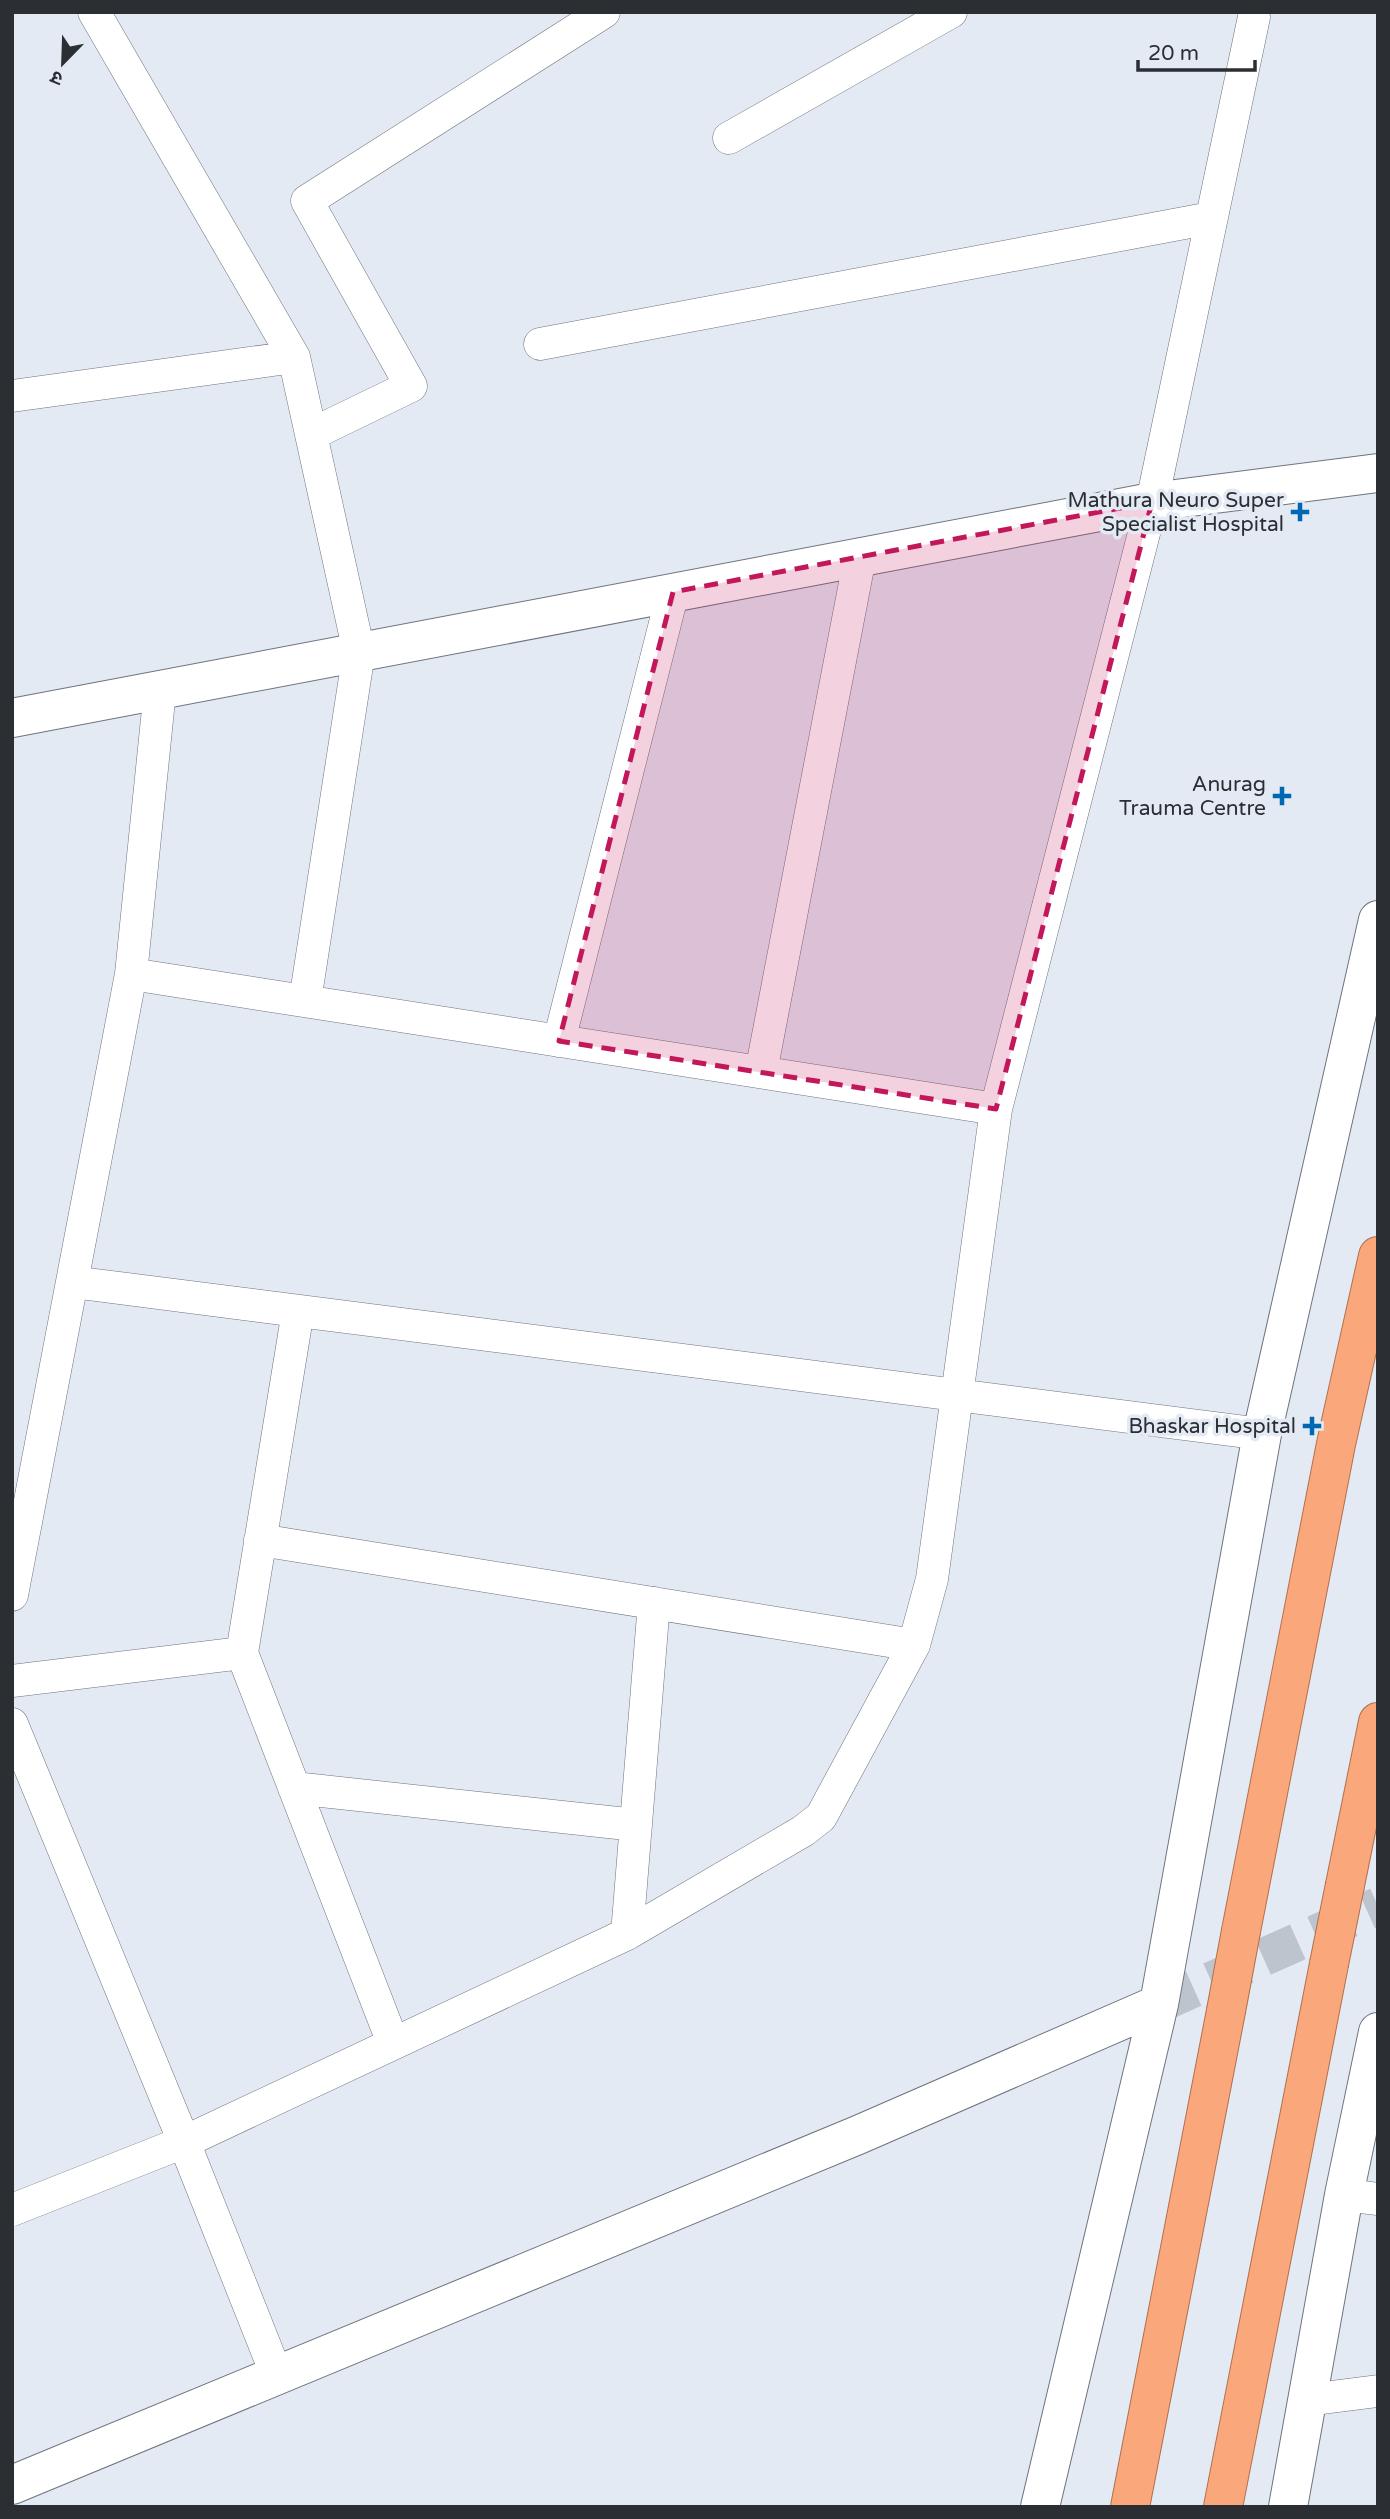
<svg xmlns="http://www.w3.org/2000/svg" width="1390" height="2519" font-family="'Varela Round','Noto Sans Devanagari',sans-serif">
<rect width="100%" height="100%" fill="#e3eaf4"/>
<g fill="none" stroke-linecap="round" stroke-linejoin="round">
<!-- tertiary-tunnel -->
<path stroke="#bec4cd" stroke-width="38" stroke-dasharray="38 19" stroke-linecap="butt" d="M1159 2004 1378 1906"/>
<!-- minor casing -->
<g stroke="#6e747d" stroke-width="33">
<path id="minor" d="M94 12 294 357 359 652 305 1001
M729 138 951 12
M540 344 1211 218
M12 396 294 357
M312 434 411 386 307 201 604 12
M559 1041 673 592
M761 1072 860 557
M996 1109 1152 502 1254 17
M72 1282 1262 1434
M298 1311 242 1653 393 2043
M260 1540 914 1645
M12 1595 131 974 160 690
M12 1681 242 1653
M12 1724 184 2142 277 2376
M294 1788 636 1825
M627 1934 654 1603
M1344 2195 1378 2199
M12 2210 184 2142 627 1934 803 1831 821 1817 914 1645 932 1579 996 1109 131 974
M1307 2400 1378 2391"/>
</g>
<!-- tertiary casing -->
<g stroke="#6e747d" stroke-width="40">
<path id="tertiary" d="M12 718 1152 502 1378 473
M12 2485 858 2135 1159 2004
M1040 2507 1159 2004 1262 1434 1378 920
M1288 2507 1344 2195 1378 2032"/>
</g>
<!-- trunk casing -->
<g stroke="#b06f4c" stroke-width="40">
<path id="trunk" d="M1345 1885 1378 1722
M1241 1931 1336 1444 1378 1256
M1130 2507 1226 2011
M1223 2507 1329 1964"/>
</g>
<!-- minor -->
<use href="#minor" stroke="#fff" stroke-width="32"/>
<!-- tertiary -->
<use href="#tertiary" stroke="#fff" stroke-width="38"/>
<!-- trunk -->
<use href="#trunk" stroke="#faa87b" stroke-width="38"/>
<!-- trunk-bridge casing -->
<g stroke="#b06f4c" stroke-width="40" stroke-linecap="butt">
<path id="trunk-bridge" d="M1329 1964 1345 1885
M1226 2011 1241 1931"/>
</g>
<!-- trunk-bridge -->
<use href="#trunk-bridge" stroke="#faa87b" stroke-width="38"/>
</g>
<!-- marked area -->
<path fill="#c2185b" fill-opacity="0.2" stroke="#c2185b" stroke-width="5" stroke-dasharray="14 9" stroke-linejoin="round" d="M1152 502 996 1109 559 1041 673 592Z"/>
<!-- markers -->
<g fill="#0067b3" stroke="#e3eaf4" stroke-width="2.5">
<path d="M1296.5 501.5h7v7h7v7h-7v7h-7v-7h-7v-7h7z"/>
<path d="M1278.5 785.5h7v7h7v7h-7v7h-7v-7h-7v-7h7z"/>
<path d="M1308.5 1415.5h7v7h7v7h-7v7h-7v-7h-7v-7h7z"/>
</g>
<g text-anchor="middle" dominant-baseline="central" stroke-width="7" stroke-linejoin="round" paint-order="stroke">
<!-- poi labels -->
<g font-size="21" fill="#2b2e32" stroke="#e3eaf4" text-anchor="end">
<text x="1284" y="500">Mathura Neuro Super<tspan x="1284" dy="24">Specialist Hospital</tspan></text>
<text x="1266" y="784">Anurag<tspan x="1266" dy="24">Trauma Centre</tspan></text>
<text x="1296" y="1426">Bhaskar Hospital</text>
</g>
</g>
<!-- border -->
<rect width="1390" height="2519" fill="none" stroke="#2b2e32" stroke-width="28"/>
<!-- north arrow -->
<g transform="translate(63 63) rotate(203)" stroke="#e3eaf4" stroke-width="5" paint-order="stroke">
<path d="M0-5L12 26L0 18L-12 26Z" fill="#2b2e32"/>
<text y="-10" font-size="19" font-weight="bold" text-anchor="middle" fill="#2b2e32">उ</text>
</g>
<!-- scale -->
<path d="M1138 60v10h117v-10" fill="none" stroke="#2b2e32" stroke-width="3.5"/>
<text x="1148" y="60" font-size="21" fill="#2b2e32" stroke="#e3eaf4" stroke-width="5" paint-order="stroke">20 m</text>
</svg>
